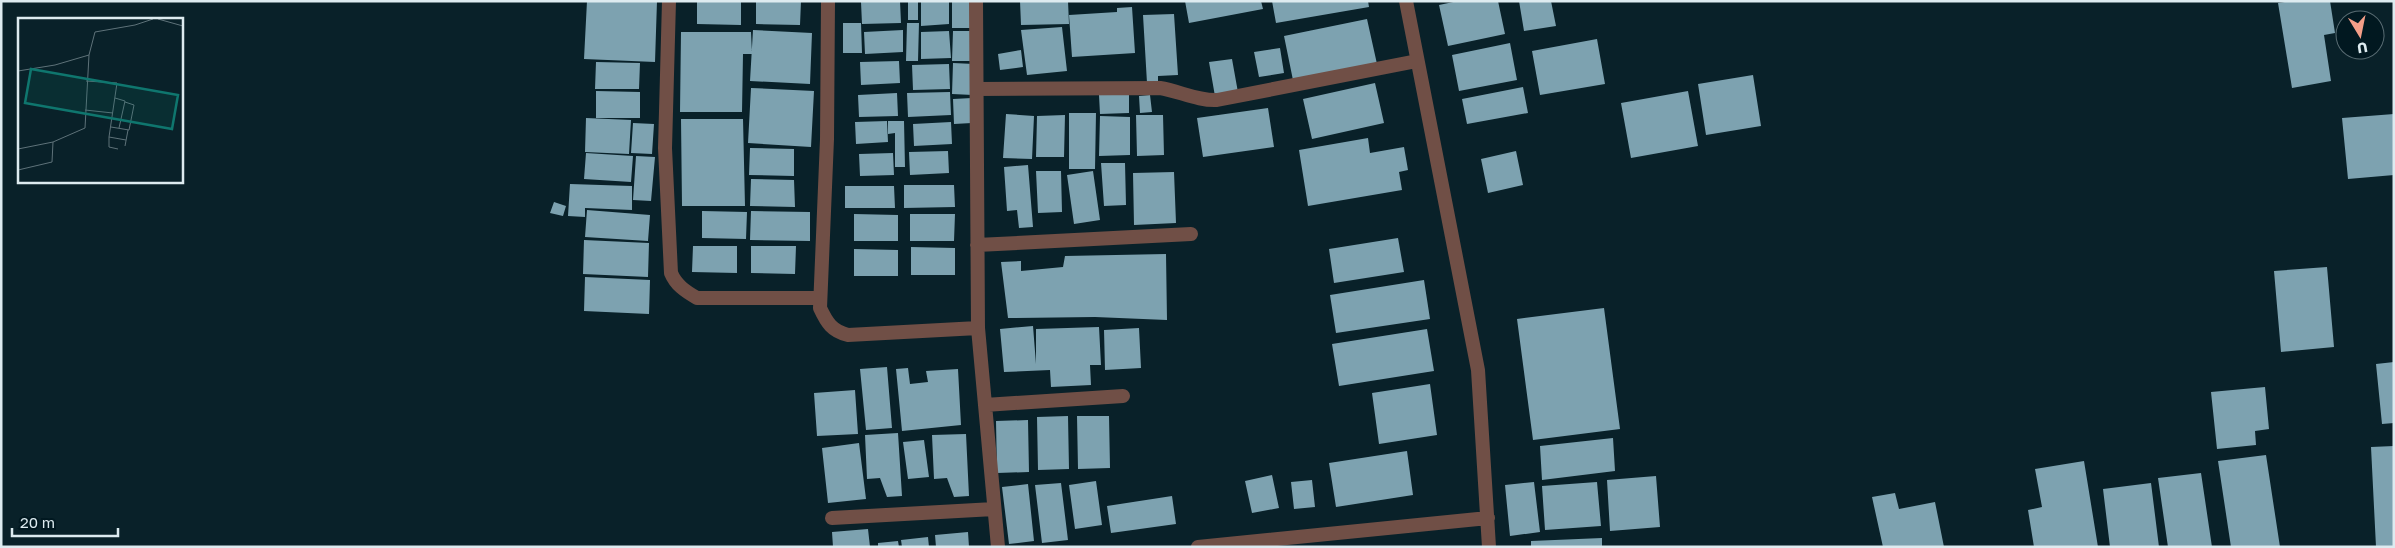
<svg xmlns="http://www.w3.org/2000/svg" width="2395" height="548" font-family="'Golos Text',sans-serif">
<rect width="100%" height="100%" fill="#092129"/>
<!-- building -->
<path fill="#7da2b0" d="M587 1H657L655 62 584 59Z
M697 1H741V25L697 24Z
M756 1H801L800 25 756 24Z
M900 1 901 23 862 24 861 2Z
M908 1H918V20H908Z
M921 1H949V24L921 26Z
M952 1H974V28H952Z
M1020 1H1068L1069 24 1021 25Z
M1185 1H1261L1263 9 1189 23Z
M1272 1H1368L1369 7 1276 23Z
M1458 1H1498L1505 34 1448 46 1439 5Z
M1519 1H1551L1556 26 1524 31Z
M2292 1H2330L2335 33 2324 35 2331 81 2292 88 2278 3Z
M1132 7 1135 53 1072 57 1069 15 1117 12V8Z
M1174 14 1178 75 1158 76V83H1147L1143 15Z
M1367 19 1379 73 1295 90 1284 36Z
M843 23H861L862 53H843Z
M907 23H919L918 61H906Z
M1062 27 1067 71 1027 75 1021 30Z
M753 30 812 33 810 84 750 81Z
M903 30V52L865 54 864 32Z
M949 31 951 58 921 59V32Z
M953 31H972L971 61H952Z
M681 32H751L752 54H743L742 112H680Z
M1597 39 1605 84 1540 95 1532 51Z
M1510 43 1517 80 1459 91 1452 55Z
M1280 48 1284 73 1259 77 1254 52Z
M1021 50 1023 67 1000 70 998 54Z
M1232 59 1239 98 1216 102 1209 62Z
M899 61 900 83 861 85 860 62Z
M596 62 640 63 639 89H595Z
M953 63 974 64 973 95 952 94Z
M949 64 950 89 913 90 912 65Z
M1753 75 1761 126 1706 135 1698 84Z
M1375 83 1384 123 1312 139 1303 99Z
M1523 87 1528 113 1467 124 1462 99Z
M751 88 814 91 811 147 748 143Z
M596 91 640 92V118H596Z
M1688 91 1698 146 1631 158 1621 103Z
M950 92 951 115 908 117 907 93Z
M897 93 898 116 859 117 858 95Z
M1099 95H1129V113L1100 114Z
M1150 95 1152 112 1140 113 1139 96Z
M972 98V123L954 124 953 99Z
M1268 108 1274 147 1203 157 1197 118Z
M1069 113H1096L1095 169H1069Z
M1006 114 1034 116 1032 159 1003 158Z
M2394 114V175L2348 179 2342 118Z
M1065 115 1064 157H1036L1037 116Z
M1136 115H1163L1164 155 1137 156Z
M1100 116 1130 117V155L1099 156Z
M586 118 631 120 629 154 585 152Z
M681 119H743L745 206H682Z
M887 121 888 142 856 144 855 122Z
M888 121H904L905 167H895V133L888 134Z
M951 122 952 144 914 146 913 124Z
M633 123 654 124 652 154 631 153Z
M1368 138 1370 153 1404 147 1408 170 1399 172 1402 190 1308 206 1299 150Z
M750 148 794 149V176L749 175Z
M948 151 949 173 910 175 909 152Z
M1516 151 1523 185 1488 193 1481 159Z
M586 153 633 156 631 182 584 179Z
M893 153 894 175 860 176 859 154Z
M636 156 655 157 651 201 633 200Z
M1101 163H1125L1126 205 1104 206Z
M1028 165 1033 227 1019 228 1017 210 1007 211 1004 167Z
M1036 171H1061L1062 212 1038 213Z
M1093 171 1100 220 1074 224 1067 175Z
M1174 172 1176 223 1134 225 1133 173Z
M751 179 794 180 795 207 750 206Z
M570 184 632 186V210L585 208V217L568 216Z
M904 185H954L955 207 904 208Z
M845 186H894L895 208H845Z
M554 202 566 206 563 216 550 213Z
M587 210 650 215 648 241 585 237Z
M702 211 747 212 746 239 702 238Z
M751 211 810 212V241L750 240Z
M854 214 898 215V241H854Z
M910 214H955L954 241H910Z
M1398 238 1404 272 1334 283 1329 249Z
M584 240 649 243 648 277 583 274Z
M693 246H737V273L692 272Z
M751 246H796L795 274 751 273Z
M911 247 955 248V275H911Z
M854 249 898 250V276H854Z
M1166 254 1167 320 1095 317 1008 318 1001 262 1021 261V271L1063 267 1065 256Z
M2327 267 2334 347 2281 352 2274 271Z
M585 277 650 280 649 314 584 311Z
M1424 280 1430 319 1336 333 1330 295Z
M1604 308 1620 429 1533 440 1517 319Z
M1033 326 1036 364V329L1099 327 1101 365H1090L1091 385 1051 387 1050 370 1004 372 1000 329Z
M1139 328 1141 368 1105 370 1104 330Z
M1427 329 1434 371 1339 386 1332 344Z
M2394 362V423L2382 424 2376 364Z
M887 367 892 428 866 430 860 369Z
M908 368 910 384 928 382 926 371 958 369 961 425 902 431 896 369Z
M1430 384 1437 435 1379 444 1372 393Z
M2265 387 2269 429 2255 431 2256 445 2217 449 2211 392Z
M855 390 858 434 817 436 814 393Z
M1068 416 1069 469 1038 470 1037 417Z
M1077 416H1109L1110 468 1078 469Z
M1028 420 1029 472 997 473 996 421Z
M898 433 902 496 887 497 880 478 867 479 865 435Z
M966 434 969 496 954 497 947 478 934 479 932 435Z
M1613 438 1615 471 1542 480 1540 446Z
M924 440 929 477 908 479 903 442Z
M859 443 866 499 828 503 822 448Z
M2394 446V547H2376L2371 447Z
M1407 451 1413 495 1336 507 1329 463Z
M2266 455 2280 547H2231L2218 461Z
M2084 461 2098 547H2034L2028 510 2042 507 2035 469Z
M2201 473 2212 547H2168L2158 478Z
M1272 475 1279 508 1252 513 1245 481Z
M1656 476 1660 527 1610 531 1607 480Z
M1312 480 1315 507 1294 509 1291 482Z
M1096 481 1102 525 1075 529 1069 485Z
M1534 482 1540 532 1510 536 1505 485Z
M1597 482 1601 526 1545 530 1542 486Z
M1061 483 1068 540 1042 543 1035 485Z
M2151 483 2159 547H2110L2103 489Z
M1028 484 1034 541 1009 544 1002 487Z
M1895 493 1899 509 1935 502 1944 547H1883L1872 497Z
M1172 496 1176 524 1111 533 1107 506Z
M868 529 870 547H833L832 532Z
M968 532 969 547H936L935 535Z
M928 537 929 547H902L901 540Z
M1602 538V547H1531V541Z
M898 541 899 547H878V543Z"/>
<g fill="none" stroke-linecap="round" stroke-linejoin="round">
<!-- minor -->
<path stroke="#704f46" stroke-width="14" d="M669 1 665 148 671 273C676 285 685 291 697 298H820
M828 1 827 139 820 308C827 323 832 331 848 335L978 328
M976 1 978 328 998 547
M1406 1 1478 370 1489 547
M977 89 1160 88C1179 91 1198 101 1217 100L1417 61
M977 245 1191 234
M985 405 1123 396
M832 518 994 509
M1198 547 1488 518"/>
</g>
<!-- overview -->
<g transform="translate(18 18)">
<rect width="165" height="165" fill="#092129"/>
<path fill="none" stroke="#5e7279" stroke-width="1" d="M140 1 165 8M0 53 37 47 71 37 77 14 117 7 135 1M68 63 99 65 91 119 108 122M97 80 107 83 101 110M67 92 95 95M93 109 111 112 116 87 107 84M91 119V129L100 131M107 128 110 112M0 131 35 124 67 110 71 37M0 152 34 144 35 124"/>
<path fill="#0f766e" fill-opacity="0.15" stroke="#0f766e" stroke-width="2.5" d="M13 51 160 77 154 111 7 85Z"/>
<rect width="165" height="165" fill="none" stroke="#ddebf0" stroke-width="2.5"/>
</g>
<!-- border -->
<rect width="2395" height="548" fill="none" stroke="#ddebf0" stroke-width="5"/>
<!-- north arrow -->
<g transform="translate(2360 35) rotate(170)"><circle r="24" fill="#011820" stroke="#596c73"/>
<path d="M0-4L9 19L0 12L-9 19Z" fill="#f49e88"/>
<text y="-8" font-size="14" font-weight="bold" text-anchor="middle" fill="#ddebf0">U</text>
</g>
<!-- scale -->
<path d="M12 528v8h106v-8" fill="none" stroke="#ddebf0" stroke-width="2.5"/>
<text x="20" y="528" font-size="15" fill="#ddebf0" stroke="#011820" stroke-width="4" paint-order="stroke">20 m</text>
</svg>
